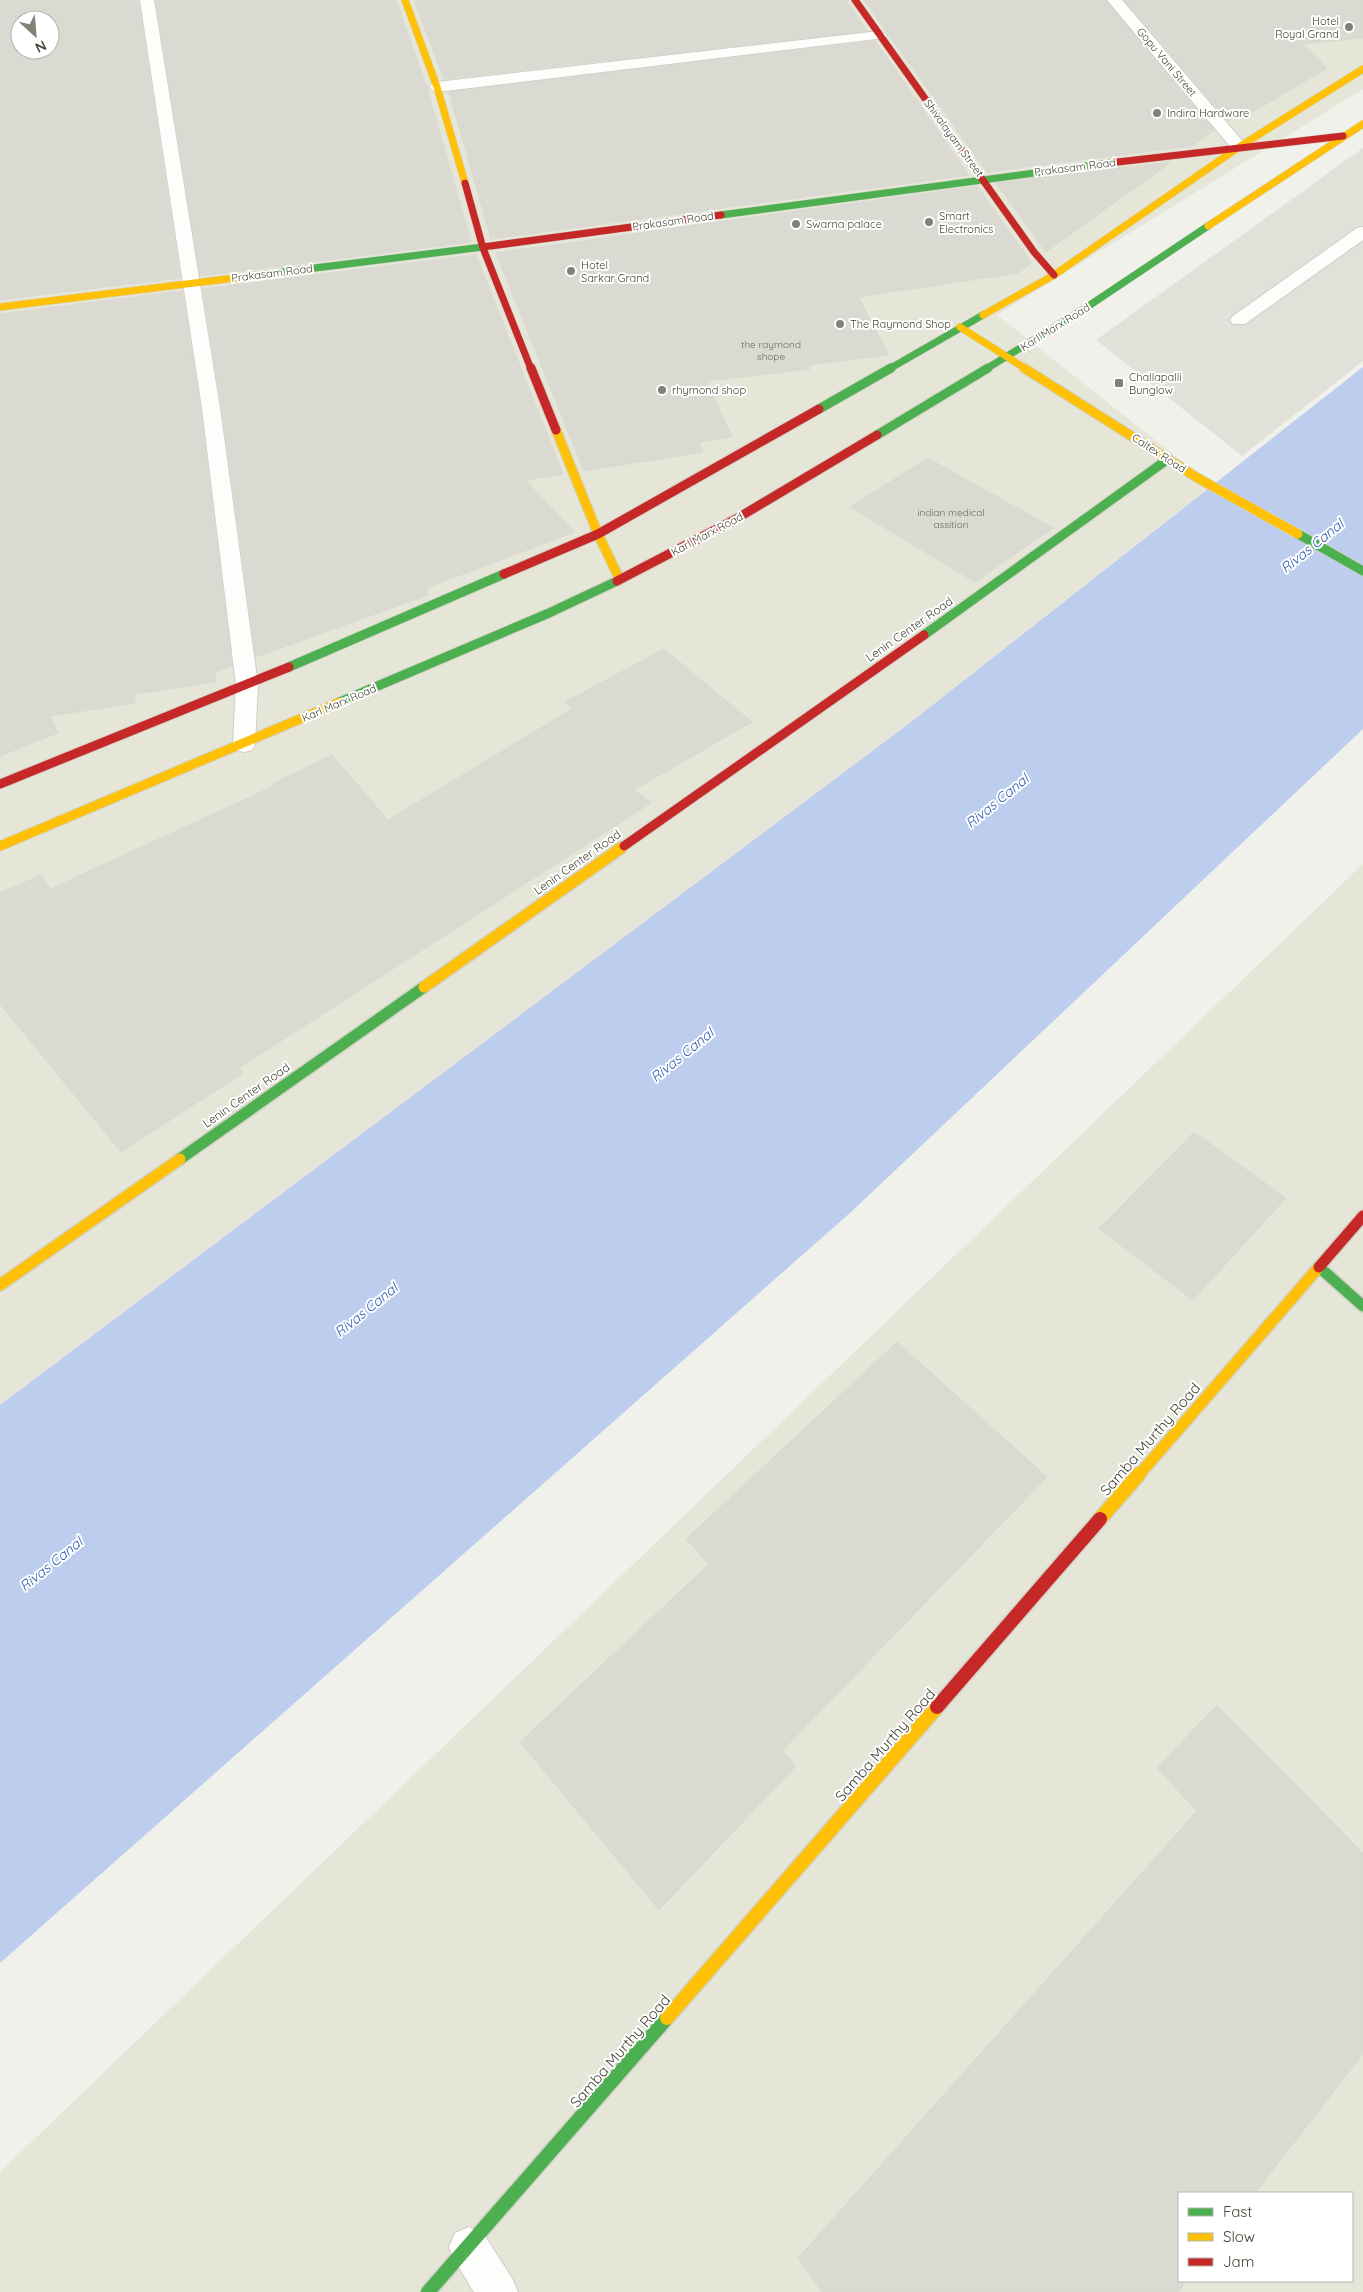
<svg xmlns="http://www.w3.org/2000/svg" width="1363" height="2292" font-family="Quicksand,sans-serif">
<rect width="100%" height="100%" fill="#f1f1eb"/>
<!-- residential -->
<path fill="#e5e5d8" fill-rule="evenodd" d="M0 0H1363V89L997 315 1212 485 911 722 0 1405ZM20 20H50V50H20Z
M1363 864V2292H0V2172ZM1179 2193H1352V2281H1179Z"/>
<!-- industrial -->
<path fill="#e1e0d9" d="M1363 148V361L1242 456 1096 340Z"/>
<!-- water -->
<path fill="#bccdee" d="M1363 367V729L851 1212 0 1963V1405L911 722Z"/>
<!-- building -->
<path fill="#dadad3" stroke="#d9d9d1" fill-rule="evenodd" d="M0 0H138L180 278 0 300ZM20 20H50V50H20Z
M156 0H396L427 88 471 242 200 276Z
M414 0H846L867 31 444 79Z
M864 0H1105L1214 130 1192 146 987 172Z
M1124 0H1363V38L1302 44 1327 68 1248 115 1242 110 1228 121Z
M875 41 969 175 491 239 449 92Z
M1171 162 1046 252 996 183Z
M977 186 1032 263 1018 273 858 297 889 355 808 365 810 369 706 381 732 437 699 442 703 452 584 471 496 253Z
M476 255 563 474 525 480 575 532 426 588 428 595 256 657 222 408 203 289Z
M182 291 200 408 232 666 215 672V682L135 694V703L50 716 58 733 0 756V314Z
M928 458 1053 528 975 582 850 507Z
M664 649 752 722 634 790 651 803 239 1068 243 1073 121 1152 0 1004V893L41 875 50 889 274 786 272 784 332 755 388 820 572 709 565 702Z
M1194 1132 1286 1198 1193 1300 1099 1229Z
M897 1342 1047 1477 782 1751 796 1766 659 1910 520 1742 709 1564 686 1539Z
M1217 1705 1363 1853V2054L1255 2193H1179V2281H1187L1178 2292H822L798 2258 1197 1811 1157 1768Z"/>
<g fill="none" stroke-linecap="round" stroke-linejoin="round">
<!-- lane casing -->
<g stroke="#cfcec8" stroke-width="2">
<path id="lane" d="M1363 227V240L1245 324H1233L1230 320 1233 316 1357 228Z"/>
</g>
<!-- street casing -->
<g stroke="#cfcec8" stroke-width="2">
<path id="street" d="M140 0H154L220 408 258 685 255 744 252 750 244 752 236 750 233 744 236 685 202 408Z
M1107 0H1122L1245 144 1247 147 1245 150H1233Z
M880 31 887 35 885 38 437 92 432 90 429 87 432 84 437 82Z
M469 2227 483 2233 512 2278 518 2292H474L455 2261 449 2247 455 2233Z"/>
</g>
<!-- fast-far3 casing -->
<g stroke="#d1d1c4" stroke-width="8">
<path id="fast-far3" d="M721 215 1109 163
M243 277 483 247
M889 369 983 315
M986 369 1081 311 1208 226"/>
</g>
<!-- fast-far2 casing -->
<g stroke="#d1d1c4" stroke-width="11">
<path id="fast-far2" d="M819 409 891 368
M877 435 988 368
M1298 534 1363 571
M924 635 1168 459
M289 667 504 574
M340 702 549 613 617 581"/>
</g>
<!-- fast-far1 casing -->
<g stroke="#d1d1c4" stroke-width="14">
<path id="fast-far1" d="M180 1159 424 987
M1319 1267 1363 1306"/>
</g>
<!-- fast casing -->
<g stroke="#d1d1c4" stroke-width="17">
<path id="fast" d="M428 2292 667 2018"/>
</g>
<!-- slow-far3 casing -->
<g stroke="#d1d1c4" stroke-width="8">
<path id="slow-far3" d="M405 0 437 87 465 183
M1208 226 1363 124
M0 307 243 277
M983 315 1054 275 1239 147 1363 69
M960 327 1026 369"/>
</g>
<!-- slow-far2 casing -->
<g stroke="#d1d1c4" stroke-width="11">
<path id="slow-far2" d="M1024 368 1196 477 1298 534
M556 430 598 534 620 580
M0 846 340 702
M620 849 624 846"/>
</g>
<!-- slow-far1 casing -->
<g stroke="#d1d1c4" stroke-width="14">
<path id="slow-far1" d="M424 987 621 848
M0 1285 180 1159
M1138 1476 1319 1267"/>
</g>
<!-- slow casing -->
<g stroke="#d1d1c4" stroke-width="17">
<path id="slow" d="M1100 1519 1139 1474
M667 2018 937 1707"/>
</g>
<!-- jam-far3 casing -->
<g stroke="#d1d1c4" stroke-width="8">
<path id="jam-far3" d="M855 0 1034 252 1054 275
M1109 163 1343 136
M465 183 483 248 531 369
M483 247 721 215"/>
</g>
<!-- jam-far2 casing -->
<g stroke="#d1d1c4" stroke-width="11">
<path id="jam-far2" d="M531 368 556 430
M504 574 598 534 819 409
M617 581 736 519 877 435
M0 784 289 667
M624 846 924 635"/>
</g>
<!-- jam-far1 casing -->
<g stroke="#d1d1c4" stroke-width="14">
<path id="jam-far1" d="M1319 1267 1363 1216"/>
</g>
<!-- jam casing -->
<g stroke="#d1d1c4" stroke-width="17">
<path id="jam" d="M937 1707 1100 1519"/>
</g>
<!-- lane -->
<use href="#lane" fill="#fdfdfc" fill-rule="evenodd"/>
<!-- street -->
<use href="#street" fill="#fdfdfc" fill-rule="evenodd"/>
<!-- fast-far3 -->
<use href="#fast-far3" stroke="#4caf50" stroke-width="7"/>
<!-- fast-far2 -->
<use href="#fast-far2" stroke="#4caf50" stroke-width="9"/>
<!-- fast-far1 -->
<use href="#fast-far1" stroke="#4caf50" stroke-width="11"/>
<!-- fast -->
<use href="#fast" stroke="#4caf50" stroke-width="14"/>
<!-- slow-far3 -->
<use href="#slow-far3" stroke="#ffc107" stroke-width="7"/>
<!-- slow-far2 -->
<use href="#slow-far2" stroke="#ffc107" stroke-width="9"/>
<!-- slow-far1 -->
<use href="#slow-far1" stroke="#ffc107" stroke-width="11"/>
<!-- slow -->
<use href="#slow" stroke="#ffc107" stroke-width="14"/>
<!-- jam-far3 -->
<use href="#jam-far3" stroke="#c62828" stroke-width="7"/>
<!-- jam-far2 -->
<use href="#jam-far2" stroke="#c62828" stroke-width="9"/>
<!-- jam-far1 -->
<use href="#jam-far1" stroke="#c62828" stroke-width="11"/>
<!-- jam -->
<use href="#jam" stroke="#c62828" stroke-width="14"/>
</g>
<!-- markers -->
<g fill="#828176" stroke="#fff" stroke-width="2">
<circle cx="1349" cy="27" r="5"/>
<circle cx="1157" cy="113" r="5"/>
<circle cx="929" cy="222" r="5"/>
<circle cx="796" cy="224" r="5"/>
<circle cx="571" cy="271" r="5"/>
<circle cx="840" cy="324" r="5"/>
<rect x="1114" y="378" width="10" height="10" rx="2.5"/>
<circle cx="662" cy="390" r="5"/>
</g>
<g text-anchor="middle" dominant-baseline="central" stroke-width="4" stroke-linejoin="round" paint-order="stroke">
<!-- number labels -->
<g font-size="10" fill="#6c6b5f">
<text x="771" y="344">the raymond<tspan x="771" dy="12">shope</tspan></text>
<text x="951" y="512">indian medical<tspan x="951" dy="12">assition</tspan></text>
</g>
<!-- far-poi labels -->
<g font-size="11" fill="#474537" stroke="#fff" text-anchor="start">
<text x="1339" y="21" text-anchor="end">Hotel<tspan x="1339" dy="13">Royal Grand</tspan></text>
<text x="1167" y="113">Indira Hardware</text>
<text x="939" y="216">Smart<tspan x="939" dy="13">Electronics</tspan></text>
<text x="806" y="224">Swarna palace</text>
<text x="581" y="265">Hotel<tspan x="581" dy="13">Sarkar Grand</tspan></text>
<text x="850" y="324">The Raymond Shop</text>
<text x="1129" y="377">Challapalli<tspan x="1129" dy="13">Bunglow</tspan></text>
<text x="672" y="390">rhymond shop</text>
</g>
<!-- far-street labels -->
<g font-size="11" fill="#474537" stroke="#fff">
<text transform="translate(1167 62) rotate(50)">Gopu Vani Street</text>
<text transform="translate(954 138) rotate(54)">Shivalayam Street</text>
<text transform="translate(1075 167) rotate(-7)">Prakasam Road</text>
<text transform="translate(673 221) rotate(-8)">Prakasam Road</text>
<text transform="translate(272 273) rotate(-7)">Prakasam Road</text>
<text transform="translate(1055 327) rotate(-32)">Karl Marx Road</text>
<text transform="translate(1159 453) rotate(33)">Caltex Road</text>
<text transform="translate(707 534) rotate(-28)">Karl Marx Road</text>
<text transform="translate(339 703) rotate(-23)">Karl Marx Road</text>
</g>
<!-- street labels -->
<g font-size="12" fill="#474537" stroke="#fff">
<text transform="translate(909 629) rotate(-35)">Lenin Center Road</text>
<text transform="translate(577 862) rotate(-35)">Lenin Center Road</text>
<text transform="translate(246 1095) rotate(-35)">Lenin Center Road</text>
</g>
<!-- water labels -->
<g font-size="14" font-style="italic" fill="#305ab2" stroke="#fff">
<text transform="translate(1312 546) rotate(-39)">Rivas Canal</text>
<text transform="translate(997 801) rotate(-39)">Rivas Canal</text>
<text transform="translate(682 1055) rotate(-39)">Rivas Canal</text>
<text transform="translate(366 1310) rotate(-39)">Rivas Canal</text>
<text transform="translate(51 1564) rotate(-39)">Rivas Canal</text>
</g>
<!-- near-street labels -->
<g font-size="15" fill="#474537" stroke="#fff">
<text transform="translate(1150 1439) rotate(-49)">Samba Murthy Road</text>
<text transform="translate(885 1745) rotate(-49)">Samba Murthy Road</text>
<text transform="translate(620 2051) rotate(-49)">Samba Murthy Road</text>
</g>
</g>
<!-- legend -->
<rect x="1178" y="2192" width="175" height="90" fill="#ffffff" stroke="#b5b5af"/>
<rect x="1188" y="2208" width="25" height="8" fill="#4caf50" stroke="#b5b5af"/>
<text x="1223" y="2217" font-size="15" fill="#474537">Fast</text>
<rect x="1188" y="2233" width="25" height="8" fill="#ffc107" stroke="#b5b5af"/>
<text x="1223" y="2242" font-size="15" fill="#474537">Slow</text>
<rect x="1188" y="2258" width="25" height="8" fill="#c62828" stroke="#b5b5af"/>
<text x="1223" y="2267" font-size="15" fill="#474537">Jam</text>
<!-- north arrow -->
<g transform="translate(35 35) rotate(154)"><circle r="24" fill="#ffffff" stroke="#b5b5af"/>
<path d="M0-4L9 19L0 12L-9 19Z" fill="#828176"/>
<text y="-8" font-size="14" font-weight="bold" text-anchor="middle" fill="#474537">N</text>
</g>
</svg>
